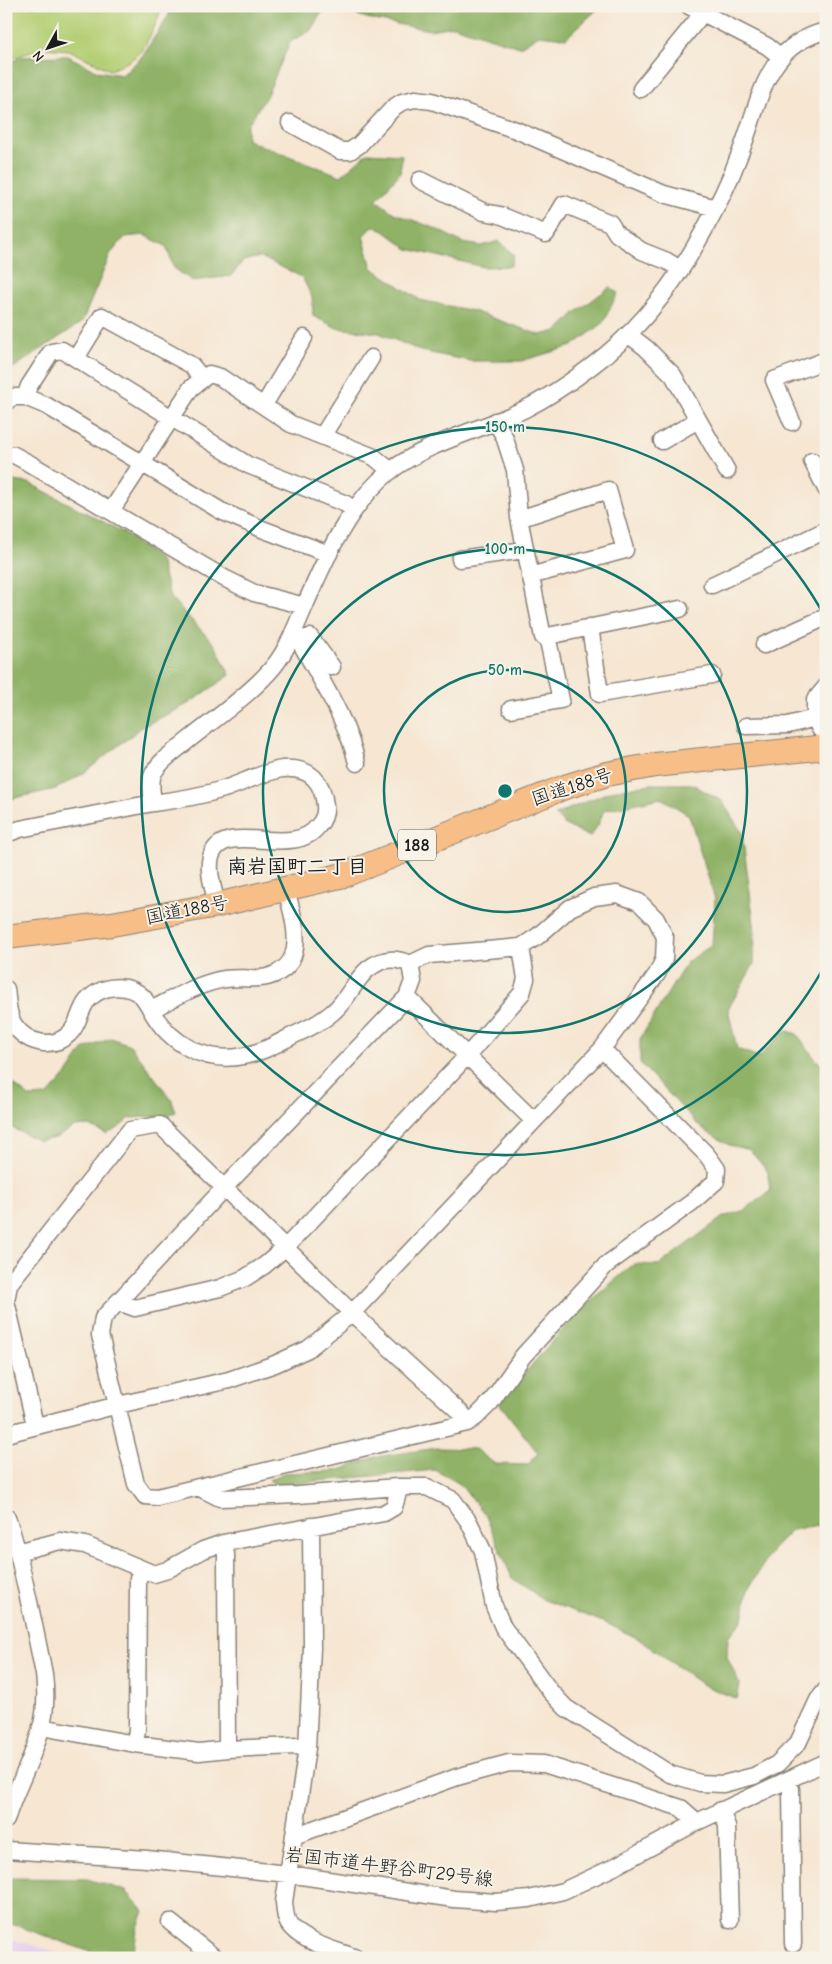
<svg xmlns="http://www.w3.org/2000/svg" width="832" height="1964" font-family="'Comic Neue','Klee One',sans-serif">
<rect width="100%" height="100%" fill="#f7f3e8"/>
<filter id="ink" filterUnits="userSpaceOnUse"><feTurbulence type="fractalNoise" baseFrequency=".02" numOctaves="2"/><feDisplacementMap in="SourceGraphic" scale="10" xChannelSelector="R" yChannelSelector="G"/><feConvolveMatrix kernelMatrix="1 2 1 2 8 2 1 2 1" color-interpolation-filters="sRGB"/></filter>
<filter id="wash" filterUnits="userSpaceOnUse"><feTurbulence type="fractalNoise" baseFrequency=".0096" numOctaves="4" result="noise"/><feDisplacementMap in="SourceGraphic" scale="20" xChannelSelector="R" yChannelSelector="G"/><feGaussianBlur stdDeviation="1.12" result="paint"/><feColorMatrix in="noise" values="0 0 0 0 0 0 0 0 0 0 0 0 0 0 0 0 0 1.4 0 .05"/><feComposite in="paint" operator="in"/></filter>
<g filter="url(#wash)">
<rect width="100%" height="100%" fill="#f6e6d2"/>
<!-- built -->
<path fill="#e7d2ef" d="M6 1937 74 1958H6Z"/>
<!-- green -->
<path fill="#b4cf75" stroke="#687648" d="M6 6H162C158 20 149 41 140 52 132 61 120 66 110 70L69 50 44 48 6 60Z"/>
<!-- forest -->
<path fill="#8fb266" stroke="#566741" d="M169 6H601L566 38 539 35 520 47 454 26 430 30 374 20 326 6 310 31 290 42 267 95 247 126V140L341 176 367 153 402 155 400 173 376 200 394 213 434 228 463 243 482 246 499 241 514 255 511 266 484 267 408 249 384 231 373 226 363 236 372 268 420 300 473 311 540 335 557 331 575 313 610 287 618 293 602 324 572 346 521 361H470L421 351 379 333 337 328 313 316 312 297 302 277 260 257 243 261 231 276 192 281 174 268 166 246 144 235 125 237 111 253 82 322 10 370 6 366V65L21 57 68 56 97 71 122 75 140 59 169 15Z
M6 480 29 483 121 531 160 560 170 597 215 645 230 675 188 704 142 727 84 773 56 789 6 800Z
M651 784H692L722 801 742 833 755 931 754 964 728 1009 737 1049 759 1057 785 1030 797 1034 812 1055 826 1069V1531L817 1525 792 1530 772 1550 748 1590 743 1620 728 1637 727 1657 740 1685 737 1699 703 1685 637 1638 606 1623 544 1600 512 1578 485 1514 460 1484 435 1470 277 1485 269 1480 284 1473 337 1471 375 1457 437 1448 475 1449 495 1464 528 1465 538 1453 499 1403 555 1338 595 1297 634 1264 659 1265 723 1217 745 1210 770 1191 768 1172 750 1150 729 1145 702 1129 640 1063V1039L663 1001 687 962 712 945 715 899 689 815 661 798 604 810 598 825 590 837 565 825 555 815 611 791Z
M111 1038 130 1045 171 1099 176 1112 163 1116 130 1118 117 1129 106 1134 90 1126 74 1127 56 1138 39 1141 8 1126 6 1127V1076L8 1080 29 1097 47 1096 67 1074 83 1050Z
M6 1878 87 1879 126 1891 144 1911 137 1930 133 1958H102L91 1952 6 1922Z"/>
</g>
<g filter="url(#ink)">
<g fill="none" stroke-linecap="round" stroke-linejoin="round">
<!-- minor casing -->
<g stroke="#898177" stroke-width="19">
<path id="minor" d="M689 6 767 46 781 57
M641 89 703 13
M290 123 340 151H350L359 145 394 107 402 102 415 99 432 101 516 130 664 194 716 208
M420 180 484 212 500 215 546 234 564 204 610 223 617 234 642 251 667 261 680 269
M629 335 646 348 673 375 727 471
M76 358 102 316 191 365 202 378
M25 397 29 386 51 352 62 350 248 465 346 504 353 510
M6 402 12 397H25L47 406 221 511 262 529 329 554
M264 405 304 338
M495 421 504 436 515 470 519 518 543 637 680 609
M792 422 774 380 826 360
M324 437 326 430 371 358
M662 441 698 420
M6 454 14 455 27 462 224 578 254 593 305 606
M812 461 826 489
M111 511 191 388 209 374 220 377 291 424 374 457 391 471
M519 518 528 516 608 490 625 550 530 576
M460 559 524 550
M712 585 826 530
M590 627 600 694 712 675
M293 636 299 640C320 679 347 719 357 763
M299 640 310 637 332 667
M764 645 826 617
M511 709 561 700 547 636
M746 726 788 725 815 718
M820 729 815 718V700L826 687
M153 803C177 800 201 796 224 789 242 783 264 772 282 769 293 768 306 770 314 778 321 785 324 795 325 805 326 813 323 821 318 826 294 859 229 821 213 852 205 866 214 890 217 905
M6 834 20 829 153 803C152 793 149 781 154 772 161 760 175 751 186 742 213 720 244 699 268 673 287 653 295 628 306 603 327 555 348 506 389 472 427 442 482 430 525 409 549 397 572 381 593 365 640 330 674 285 702 234 716 209 729 183 739 156 760 106 762 46 826 31
M286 889C294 920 310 966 267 977 254 980 239 977 225 979 199 983 174 998 151 1010 169 1043 205 1064 243 1056 261 1053 276 1044 292 1036 307 1029 322 1022 334 1011 348 999 354 981 368 969 382 958 395 957 410 964L413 981 407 997 223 1189 103 1318 100 1335 136 1484 145 1496 157 1497 467 1423 476 1417 491 1402 523 1356 606 1265 691 1203 716 1181 717 1169 707 1155 602 1049
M6 989C8 1001 7 1016 15 1026 27 1043 52 1050 69 1034 79 1025 79 1011 87 1001 101 985 127 982 143 997 146 1001 149 1006 151 1010
M407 997 534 1121
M119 1302 135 1308 220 1288 245 1278 265 1265 285 1248 467 1056 522 993 526 979 521 947
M35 1425 6 1301 9 1284 130 1130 160 1125 352 1313 463 1415 467 1423
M6 1434 118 1405 229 1380 275 1364 308 1349 352 1313 602 1049 657 974 664 959 665 937 656 919 639 902 617 894 594 897 570 908 538 936 521 947 429 955 410 964
M198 1487 220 1498 298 1495 397 1487H427L453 1500 469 1522 483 1551 494 1606 503 1627 550 1691 566 1708 670 1774 700 1783 723 1784 754 1776 777 1764 798 1743 818 1700 826 1690
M6 1516C14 1523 40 1654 44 1674 46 1691 46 1711 41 1728 33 1760 15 1789 6 1820
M311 1526 312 1648 307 1748 284 1902C285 1911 285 1922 292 1928 304 1942 338 1951 356 1958
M223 1543 226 1554 227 1749
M17 1552 60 1541 85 1545 154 1574 167 1570 203 1550 223 1543 384 1513 394 1507 398 1493 397 1487
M41 1727 135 1744 199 1752 227 1749 298 1746 307 1748
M135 1744 137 1730 138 1578 141 1570
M787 1780 791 1789 793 1944
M721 1810 727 1826 730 1920
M294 1836 457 1777 509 1763 544 1764 681 1808 697 1822
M6 1850 147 1859 288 1874 454 1899 496 1902 529 1899 563 1891 610 1869 697 1822 826 1762
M170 1922 215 1958"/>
</g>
<!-- highway casing -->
<g stroke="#898177" stroke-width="26">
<path id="highway" d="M6 937 112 924 217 905 344 875 565 787 607 774 655 765 826 747"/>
</g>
<!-- minor -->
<use href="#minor" stroke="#fff" stroke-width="16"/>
<!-- highway -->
<use href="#highway" stroke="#f7be87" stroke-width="24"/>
</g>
</g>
<!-- distance rings -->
<g fill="none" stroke="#0f766e" stroke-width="2.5">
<circle cx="505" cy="791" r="121"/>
<circle cx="505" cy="791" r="242"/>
<path d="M825 965A364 364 0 1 1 825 617"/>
</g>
<g text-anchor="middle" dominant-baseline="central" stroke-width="4" stroke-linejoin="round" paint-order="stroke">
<!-- shield labels -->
<rect fill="#f7f3e8" stroke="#5e5c59" stroke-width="1" x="398" y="829.5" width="38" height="31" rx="4"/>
<g font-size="18" font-weight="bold" fill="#1c1c1c">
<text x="417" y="845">188</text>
</g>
<!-- street labels -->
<g font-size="19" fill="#1c1c1c" stroke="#f7f3e8">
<text transform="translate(572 787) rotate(-18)">国道188号</text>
<text transform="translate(187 910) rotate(-11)">国道188号</text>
<text transform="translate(389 1867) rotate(7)">岩国市道牛野谷町29号線</text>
</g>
<!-- neighbourhood labels -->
<g font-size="20" font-weight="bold" fill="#1c1c1c" stroke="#f7f3e8">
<text x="297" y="866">南岩国町二丁目</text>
</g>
</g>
<circle cx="505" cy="791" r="8" fill="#0f766e" stroke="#f7f3e8" stroke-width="2.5"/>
<g font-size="15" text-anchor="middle" font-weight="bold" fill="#0f766e" stroke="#f7f3e8" stroke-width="4" stroke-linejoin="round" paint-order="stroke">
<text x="505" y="432">150 m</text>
<text x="505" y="554">100 m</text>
<text x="505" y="675">50 m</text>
</g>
<!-- margin -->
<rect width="832" height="1964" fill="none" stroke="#f7f3e8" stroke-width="25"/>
<!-- north arrow -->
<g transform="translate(48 48) rotate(230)" stroke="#f7f3e8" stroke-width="4" paint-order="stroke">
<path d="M0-4L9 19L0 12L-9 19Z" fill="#1c1c1c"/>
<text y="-8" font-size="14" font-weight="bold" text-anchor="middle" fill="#1c1c1c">N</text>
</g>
</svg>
